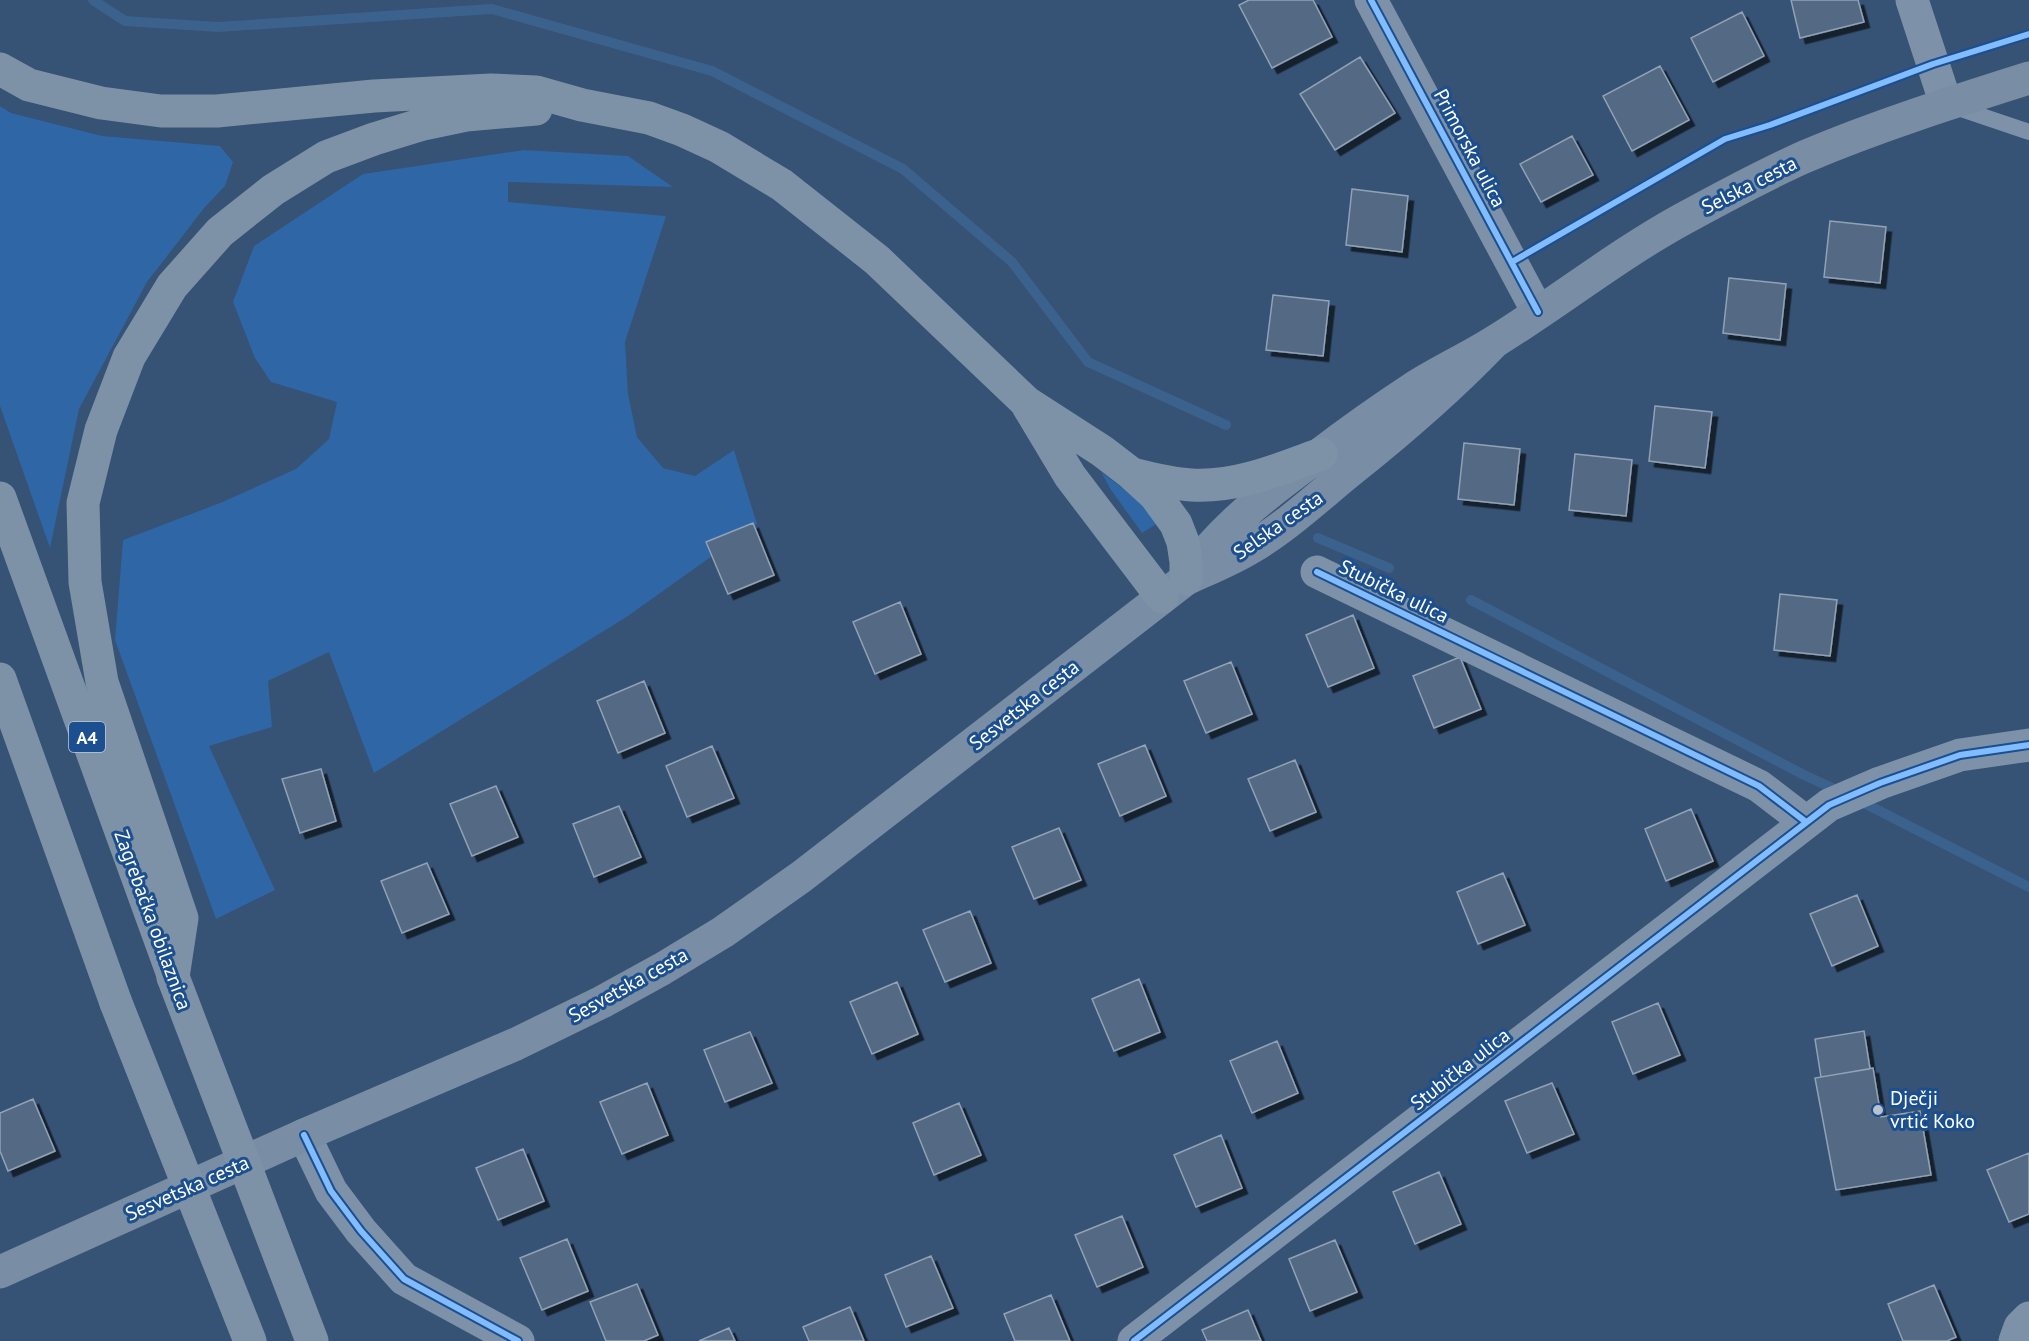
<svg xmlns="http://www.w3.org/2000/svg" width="2029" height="1341" font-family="'PT Sans',sans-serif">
<defs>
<filter id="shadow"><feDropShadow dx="5.5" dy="5.5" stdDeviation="0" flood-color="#0009"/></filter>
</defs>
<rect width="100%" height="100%" fill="#365274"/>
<!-- green -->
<path fill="#2f66a5" d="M0 106 11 113 102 136 220 146 233 162 225 186 205 207 147 282 79 409 50 548 0 406Z
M524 150 628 156 673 187 508 182V202L666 216 625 342 628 394 637 437 663 468 695 476 734 450 757 524 628 616 374 773 329 652 268 681 272 727 209 746 275 890 216 919 115 640 123 540 220 503 296 469 329 439 337 402 271 382 255 358 233 302 254 246 363 174Z
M1101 472 1140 501 1158 523 1142 533 1111 490Z"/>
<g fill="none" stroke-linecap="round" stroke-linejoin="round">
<!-- stream -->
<path stroke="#3b618d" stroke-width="10" d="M93 0 125 21 218 27 492 9 712 71 903 169 1012 262 1088 362 1226 425
M1318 538 1389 568
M1471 600 1804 775 1841 792
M1858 800 2029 887"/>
</g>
<!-- building -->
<path fill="#526984" stroke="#92a2b6" stroke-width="1.5" filter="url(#shadow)" d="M1249 0H1313L1332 37 1272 68 1239 5Z
M1791 0H1858L1864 22 1800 38Z
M1742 12 1764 56 1713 82 1691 38Z
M1360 57 1395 113 1335 150 1300 94Z
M1660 66 1689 120 1632 151 1603 96Z
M1572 136 1593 175 1541 202 1520 164Z
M1352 189 1408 196 1402 252 1346 245Z
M1830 221 1886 227 1880 283 1824 277Z
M1729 278 1786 284 1780 340 1723 333Z
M1273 295 1329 301 1323 356 1266 350Z
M1655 406 1712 412 1705 468 1649 461Z
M1464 443 1520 449 1514 505 1458 499Z
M1575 454 1632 460 1626 516 1569 510Z
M753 523 774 575 728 594 706 542Z
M1780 594 1837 600 1830 656 1774 650Z
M900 602 921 654 875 674 853 622Z
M1353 615 1374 668 1328 687 1306 635Z
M1460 657 1481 709 1434 728 1413 676Z
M1231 662 1252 714 1206 733 1184 681Z
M644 681 665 733 618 753 597 701Z
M1145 745 1166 796 1120 816 1098 764Z
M712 746 734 798 687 817 666 766Z
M1295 760 1316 812 1270 831 1248 779Z
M321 769 336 821 300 833 282 779Z
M496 786 518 837 472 856 450 804Z
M619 806 641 857 594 877 573 824Z
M1691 809 1713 861 1666 881 1645 829Z
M1059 828 1081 880 1034 899 1012 847Z
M427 863 449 914 402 933 381 881Z
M1503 873 1525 925 1478 944 1457 892Z
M1857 895 1878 946 1832 966 1810 914Z
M970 911 991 963 945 982 923 930Z
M1139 979 1160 1032 1114 1051 1092 999Z
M897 982 918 1034 872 1054 850 1002Z
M1658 1003 1680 1055 1633 1074 1612 1022Z
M1864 1031 1870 1069 1821 1077 1815 1039Z
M750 1032 772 1083 725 1102 704 1050Z
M1277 1041 1298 1093 1252 1113 1230 1061Z
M1873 1068 1881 1117 1920 1111 1931 1175 1836 1190 1815 1078Z
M647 1083 668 1135 622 1154 600 1102Z
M1552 1083 1574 1134 1527 1153 1505 1101Z
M33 1099 55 1151 8 1171 0 1151V1113Z
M959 1103 981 1155 934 1175 913 1123Z
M1221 1135 1242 1188 1196 1207 1174 1155Z
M523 1149 544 1201 498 1220 476 1168Z
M2029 1153V1214L2009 1222 1987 1170Z
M1439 1172 1461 1224 1415 1244 1393 1192Z
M1122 1216 1143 1267 1097 1287 1075 1235Z
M567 1239 588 1291 542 1310 520 1258Z
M1335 1240 1357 1292 1310 1311 1289 1259Z
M931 1256 953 1308 906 1327 885 1275Z
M637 1284 658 1335 644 1341H606L590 1302Z
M1934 1285 1956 1337 1947 1341H1903L1888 1304Z
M1051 1295 1070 1341H1015L1004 1314Z
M850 1307 864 1341H809L803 1327Z
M1248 1310 1261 1341H1207L1202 1330Z
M729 1328 735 1341H699Z"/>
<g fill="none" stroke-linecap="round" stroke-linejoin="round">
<!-- lane -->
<path stroke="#7d92a8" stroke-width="16" d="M1952 106 2029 132"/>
<!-- street -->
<path stroke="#7d92a8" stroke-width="33" d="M1371 0 1538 312
M1912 0 1946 104
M1317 572 1759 786 1806 822
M304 1135 331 1191 361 1231 404 1279 518 1341
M1134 1341 1829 805 1880 783 1960 755 2029 745
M2015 1341 2020 1327 2029 1318"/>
<!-- secondary -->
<path stroke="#798da4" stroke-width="33" d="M1188 575C1226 523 1268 493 1319 455 1349 432 1380 410 1412 389 1438 372 1467 359 1494 342 1557 303 1616 256 1681 220 1721 198 1762 176 1804 157 1877 126 1953 102 2029 78
M0 1272 304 1135 516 1044 602 1002 662 969 723 932 801 877 1186 579C1208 569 1231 560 1252 547 1287 526 1318 497 1350 471 1400 431 1448 390 1493 343"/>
<!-- highway -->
<path stroke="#7e92a7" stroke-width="33" d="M0 69 29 85 101 103 161 111H217L374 96 491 90 536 92 582 105 649 118 682 130 719 147 782 185 877 260 1026 402 1102 451 1132 474 1155 495 1176 524 1183 542 1186 562V579
M1028 406 1070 476 1162 597
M1132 474C1152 479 1171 484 1191 485 1236 488 1280 469 1321 454
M0 498 172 972
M0 679 116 1003
M173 977 182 918 102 682 85 582 83 503 101 430 129 357 172 286 220 232 273 190 326 157 374 139 423 124 466 115 536 109"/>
<!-- highway-bridge -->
<path stroke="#7e92a7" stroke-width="33" d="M173 977 312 1341
M116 1003 250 1341"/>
<!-- cycleway casing -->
<g stroke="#1b4f8f" stroke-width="10">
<path id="cycleway" d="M1371 0 1538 312
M1512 262 1725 139 1770 125 1933 64 2029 34
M1317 572 1759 786 1806 822
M304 1135 331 1191 361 1231 404 1279 518 1341
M1134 1341 1829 805 1880 783 1960 755 2029 745"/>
</g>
<!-- cycleway -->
<use href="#cycleway" stroke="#80bcff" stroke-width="6"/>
</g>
<!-- markers -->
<circle fill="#b9c2ce" stroke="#1b4f8f" stroke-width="2" cx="1878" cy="1110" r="6"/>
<g text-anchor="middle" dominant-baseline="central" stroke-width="6" stroke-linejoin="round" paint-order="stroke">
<!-- shield labels -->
<rect fill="#1b4f8f" stroke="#bbcadd" stroke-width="1.5" x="69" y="722" width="36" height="30" rx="4.5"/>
<g font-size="18" font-weight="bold" fill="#fff">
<text x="87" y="737">A4</text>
</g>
<!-- street labels -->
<g font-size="20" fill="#fff" stroke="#1b4f8f">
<text transform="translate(1470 148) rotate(62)">Primorska ulica</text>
<text transform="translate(1749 185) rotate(-27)">Selska cesta</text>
<text transform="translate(1278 525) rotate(-35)">Selska cesta</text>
<text transform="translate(1394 591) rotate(26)">Stubička ulica</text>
<text transform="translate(1024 705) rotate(-38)">Sesvetska cesta</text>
<text transform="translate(153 920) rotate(70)">Zagrebačka obilaznica</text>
<text transform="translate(628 985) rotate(-29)">Sesvetska cesta</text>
<text transform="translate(1460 1069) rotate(-38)">Stubička ulica</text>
<text transform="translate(187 1188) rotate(-24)">Sesvetska cesta</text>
</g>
<!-- poi labels -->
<g font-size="20" fill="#fff" stroke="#1b4f8f" text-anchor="start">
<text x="1890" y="1098">Dječji<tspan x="1890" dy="23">vrtić Koko</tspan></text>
</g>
</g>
</svg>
